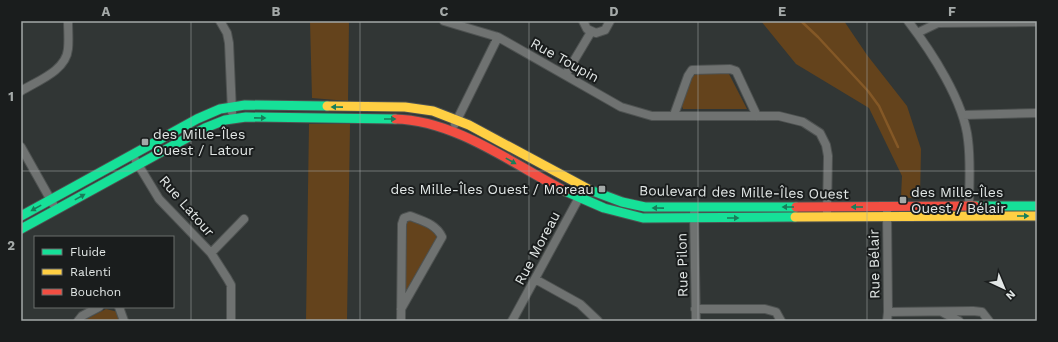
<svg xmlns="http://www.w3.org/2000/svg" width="1058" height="342" font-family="'Work Sans',sans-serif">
<rect width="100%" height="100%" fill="#313635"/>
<!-- green -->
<path fill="#64431c" d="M310 21H349L348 101 312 98Z
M761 21H844L867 55 907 106 921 149 920 199 901 197 902 176 869 108 796 64Z
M697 73 729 74 747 109H683L681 104 691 78Z
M309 124H350L347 321H306Z
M404 218 431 224 442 237 401 309Z
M106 309 118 312 119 321H83Z"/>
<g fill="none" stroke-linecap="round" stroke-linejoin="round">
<!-- stream -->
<path stroke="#845826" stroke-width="2.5" d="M801 21 818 37 868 91 879 106 898 147"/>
<!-- street casing -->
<g stroke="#4e5251" stroke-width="10">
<path id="street" d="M220 21 227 33 229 43 232 112
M444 21 498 37 621 107 652 116H779L803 122 820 133 826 145 828 156 827 212
M583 21 587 29 596 33 605 30 610 21
M908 21C931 51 964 101 968 140 971 163 969 187 969 210
M917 33 938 23 1037 22
M566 74 591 32
M21 91C37 81 66 71 68 49 69 40 68 30 68 21
M674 115 688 76 692 70 730 69 736 71 757 116
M963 115 1037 113
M455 124 498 37
M21 147 53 204
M136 161 159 199 211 253 227 278 231 285V321
M887 212 888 312 887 321
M694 213 696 321
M211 253 244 219
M535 279 580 304 598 321
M119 307 124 321
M695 309H765L776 312 781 321
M888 312 973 311 982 312 989 321
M942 312 959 321
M78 321 82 316 99 307
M401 321 402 224 404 218 410 216C423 221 436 224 442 237L401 309
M512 321 581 194"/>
</g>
<!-- fast casing -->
<g stroke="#4e5251" stroke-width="11">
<path id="fast" d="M590 190 622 202 645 207H796
M565 191 604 208 643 218 795 217
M975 206H1037
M21 216 197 119 220 109 245 105 327 106
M21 229 205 128 225 120 246 117 395 119"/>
</g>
<!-- slow casing -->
<g stroke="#4e5251" stroke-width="11">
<path id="slow" d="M327 106 405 107 433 111 469 125 590 190
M795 217 1037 216"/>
</g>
<!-- jam casing -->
<g stroke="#4e5251" stroke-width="11">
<path id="jam" d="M395 119C455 120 513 164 565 191
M796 207 975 206"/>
</g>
<!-- street -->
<use href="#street" stroke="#6f7271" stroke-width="8"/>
<!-- fast -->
<use href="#fast" stroke="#16e098" stroke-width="9"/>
<!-- slow -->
<use href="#slow" stroke="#ffcf43" stroke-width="9"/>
<!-- jam -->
<use href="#jam" stroke="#f24e42" stroke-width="9"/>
</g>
<!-- one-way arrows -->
<defs><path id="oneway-solid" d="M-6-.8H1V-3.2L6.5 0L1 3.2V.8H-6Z"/></defs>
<g fill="#187e5a">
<use href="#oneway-solid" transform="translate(337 107) rotate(-179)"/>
<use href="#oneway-solid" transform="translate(260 118) rotate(1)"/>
<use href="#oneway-solid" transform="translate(390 119)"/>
<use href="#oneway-solid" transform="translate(511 161) rotate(29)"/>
<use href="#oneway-solid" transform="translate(80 197) rotate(-29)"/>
<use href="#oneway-solid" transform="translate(788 207) rotate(180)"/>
<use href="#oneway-solid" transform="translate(857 207) rotate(180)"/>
<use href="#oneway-solid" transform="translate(36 208) rotate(151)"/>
<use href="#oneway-solid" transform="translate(658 208) rotate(-179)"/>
<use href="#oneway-solid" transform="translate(1023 216)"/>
<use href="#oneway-solid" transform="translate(733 218)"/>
</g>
<!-- grid -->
<path fill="none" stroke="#a4a9a8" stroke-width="1" stroke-opacity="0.55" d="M191 21V321M360 21V321M529 21V321M698 21V321M867 21V321M21 171H1037"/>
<!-- markers -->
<g fill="#a4a9a8" stroke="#1a1d1d" stroke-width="1.5">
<rect x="141" y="138" width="8" height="8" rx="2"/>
<rect x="598" y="185" width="8" height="8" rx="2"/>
<rect x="899" y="196" width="8" height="8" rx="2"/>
</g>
<g text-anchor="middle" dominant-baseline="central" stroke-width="4" stroke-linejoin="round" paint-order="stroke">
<!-- street labels -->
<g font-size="14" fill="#e2e7e6" stroke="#1a1d1d">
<text transform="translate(565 60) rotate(29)">Rue Toupin</text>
<text transform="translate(744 192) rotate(1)">Boulevard des Mille-Îles Ouest</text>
<text transform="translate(187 206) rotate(49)">Rue Latour</text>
<text transform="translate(537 248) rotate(-62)">Rue Moreau</text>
<text transform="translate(874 264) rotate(-91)">Rue Bélair</text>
<text transform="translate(682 265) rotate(-91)">Rue Pilon</text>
</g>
<!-- poi labels -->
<g font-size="14" fill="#e2e7e6" stroke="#1a1d1d" text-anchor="start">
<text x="153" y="134">des Mille-Îles<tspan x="153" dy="16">Ouest / Latour</tspan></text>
<text x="594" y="189" text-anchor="end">des Mille-Îles Ouest / Moreau</text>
<text x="911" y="192">des Mille-Îles<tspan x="911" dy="16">Ouest / Bélair</tspan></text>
</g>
</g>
<!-- border -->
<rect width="1058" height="342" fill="none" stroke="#1a1d1d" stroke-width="44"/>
<!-- legend -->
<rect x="34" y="236" width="140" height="72" fill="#1a1d1d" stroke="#6a6e6d"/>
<rect x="42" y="249" width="20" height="6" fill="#16e098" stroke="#6a6e6d"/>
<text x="70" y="256" font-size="12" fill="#e2e7e6">Fluide</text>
<rect x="42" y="269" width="20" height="6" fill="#ffcf43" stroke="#6a6e6d"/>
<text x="70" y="276" font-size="12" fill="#e2e7e6">Ralenti</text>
<rect x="42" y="289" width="20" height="6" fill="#f24e42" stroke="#6a6e6d"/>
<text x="70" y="296" font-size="12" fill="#e2e7e6">Bouchon</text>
<!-- north arrow -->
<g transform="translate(1004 288) rotate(136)" stroke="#1a1d1d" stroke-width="3" paint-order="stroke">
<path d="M0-3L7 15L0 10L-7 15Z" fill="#e2e7e6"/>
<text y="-6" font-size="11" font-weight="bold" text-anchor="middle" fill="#e2e7e6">N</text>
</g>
<rect x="22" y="22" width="1014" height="298" fill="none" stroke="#a4a9a8" stroke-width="1.5"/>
<g font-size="13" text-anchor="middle" font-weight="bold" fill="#a4a9a8">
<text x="106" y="16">A</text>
<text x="276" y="16">B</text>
<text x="444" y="16">C</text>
<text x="614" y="16">D</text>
<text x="782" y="16">E</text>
<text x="952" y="16">F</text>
<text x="11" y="101">1</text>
<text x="11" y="250">2</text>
</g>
</svg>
